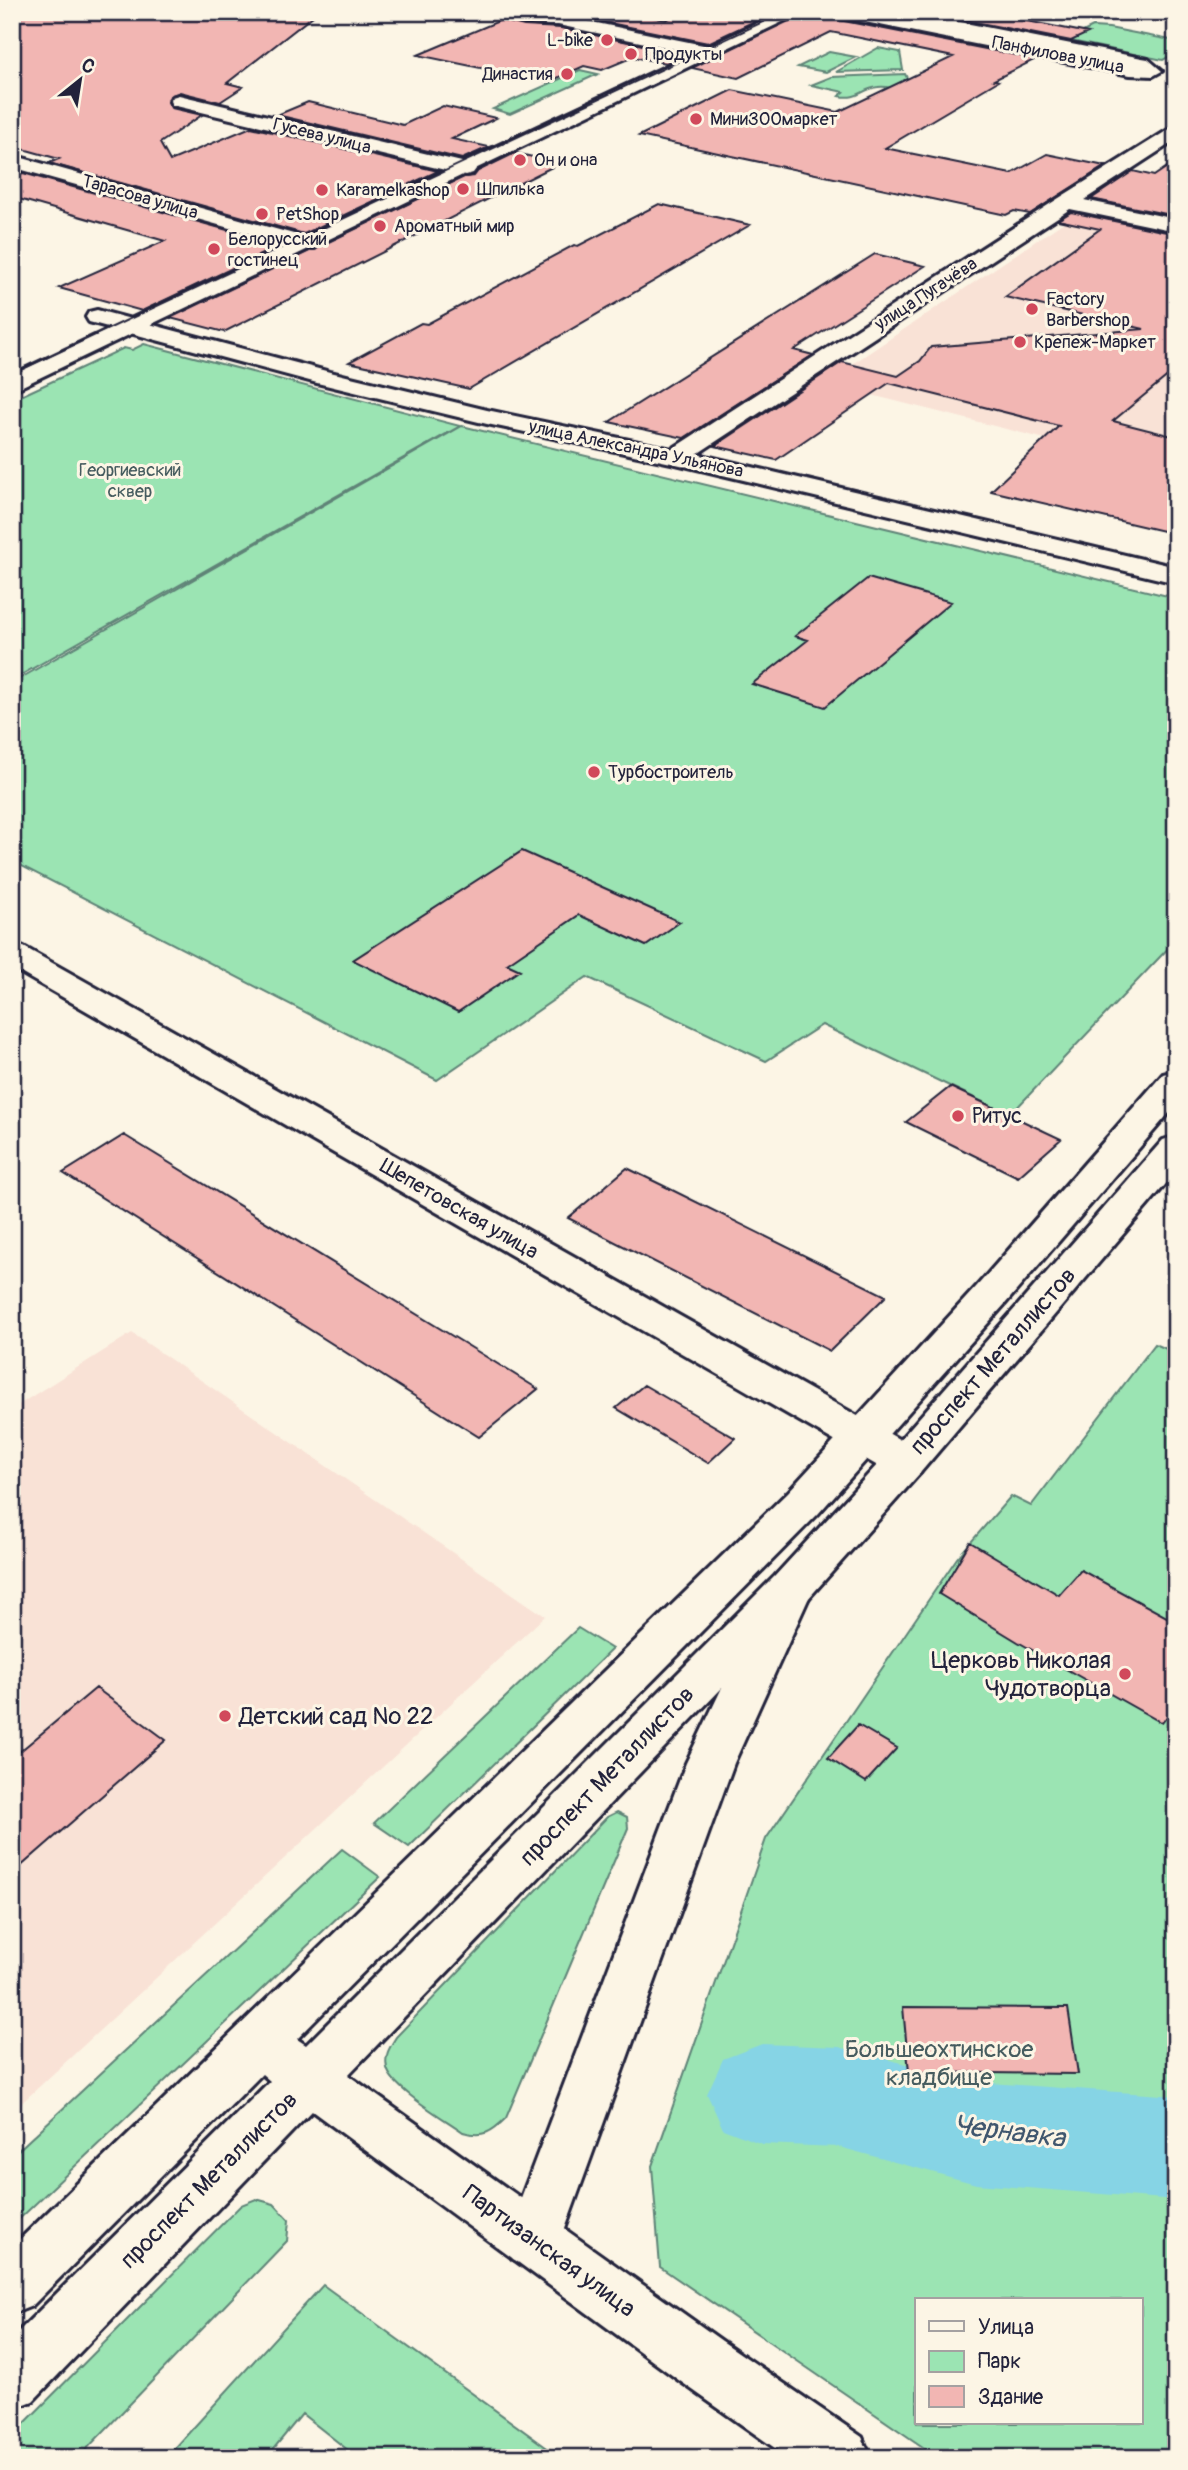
<svg xmlns="http://www.w3.org/2000/svg" width="1188" height="2470" font-family="Pangolin,sans-serif">
<rect width="100%" height="100%" fill="#fcf5e5"/>
<filter id="ink" filterUnits="userSpaceOnUse"><feTurbulence type="fractalNoise" baseFrequency=".0143" numOctaves="2"/><feDisplacementMap in="SourceGraphic" scale="14" xChannelSelector="R" yChannelSelector="G"/><feConvolveMatrix kernelMatrix="1 2 1 2 8 2 1 2 1" color-interpolation-filters="sRGB"/></filter>
<g filter="url(#ink)">
<!-- built -->
<path fill="#f9e2d6" d="M1079 212 1176 233V472L824 383Z
M132 1333 545 1616 12 2112V1409Z"/>
<!-- green -->
<path fill="#9be4b3" stroke="#5e8377" stroke-width="2" fill-rule="evenodd" d="M1093 27 1109 28 1176 41V53L1163 60 1066 40Z
M878 48 900 52 903 70 836 72Z
M829 52 856 57 826 72 798 67Z
M580 70 598 74 510 114 493 109Z
M905 74 911 86C895 93 892 85 878 87 861 89 859 100 839 96L844 92 811 85 831 77Z
M144 344 460 426 12 680V400L124 348 132 350Z
M462 426 1176 598V940L1010 1115 822 1025 766 1061 587 977 437 1080 12 861V683Z
M1155 1344 1176 1353V2458H939L660 2267 652 2166 766 1839 957 1558 1011 1496 1031 1506ZM917 2300H1141V2423H917Z
M578 1628 612 1649 409 1847 374 1823Z
M617 1812 627 1817 628 1828 506 2118C492 2132 483 2138 463 2132 445 2119 391 2088 387 2068 384 2055 390 2047 396 2037L607 1817Z
M342 1849 380 1877 12 2226V2156Z
M256 2199 274 2204 289 2220 287 2241 78 2458H12V2436L241 2205Z
M323 2285 561 2458H358L302 2414 266 2458H166Z"/>
<g fill="none" stroke-linecap="round" stroke-linejoin="round">
<!-- river -->
<path fill="#86d4e5" fill-rule="evenodd" d="M762 2044 839 2047 976 2082 1176 2096V2200L976 2184 839 2147 762 2144 723 2129 707 2094 723 2059Z"/>
</g>
<!-- building -->
<path fill="#f2b6b3" stroke="#22223b" stroke-width="2" d="M26 12H318L227 83 243 87 220 102 180 92 170 96 168 102 171 108 202 115 160 143 170 161 251 127 438 171 304 234 49 163 59 159 12 146V21Z
M598 12H628L666 20 682 12H774L708 43 585 18Z
M805 12H829L839 20 1036 59 994 80 998 81 885 148 1011 174 1047 154 1105 166 1030 214 1014 211 1006 215 639 136 732 90 838 112 953 57 831 32 738 78 692 68Z
M924 12H982L1088 33 1071 41Z
M501 20 524 26 561 28 686 54 666 63 633 57 602 70 584 66 548 82 418 55Z
M308 102 403 125 443 106 496 118 452 139 489 147 462 159 277 115Z
M515 153 560 163 224 332 170 318 464 177 474 176 478 171Z
M1176 161V216L1091 199 1133 171 1154 176Z
M23 173 281 245 142 311 59 288 165 241 12 197V177Z
M659 204 750 225 469 389 349 362 421 323 427 324 574 245 578 246Z
M1071 212 1176 234V369L1113 421 1176 437V534L991 491 1059 426 889 383 776 460 715 446 842 362 898 376 920 361 931 347 1144 329 1005 297 1100 229 1058 220Z
M875 254 925 266 794 350 813 355 684 438 609 422Z
M868 578 951 602 825 707 752 684 808 640 795 636Z
M522 851 680 922 646 946 579 915 507 964 520 970 458 1012 353 960Z
M950 1087 1010 1115 1061 1139 1018 1177 906 1122Z
M124 1135 480 1353 538 1389 479 1437 63 1173Z
M627 1168 662 1185 886 1296 830 1351 568 1218Z
M644 1385 735 1438 708 1463 616 1408Z
M970 1542 1059 1595 1081 1570 1176 1622V1705L1162 1723 1018 1642 939 1594Z
M96 1688 166 1740 12 1874V1758Z
M858 1725 897 1748 866 1782 828 1758Z
M903 2007 1068 2008 1078 2074 909 2072Z"/>
<g fill="none" stroke-linecap="round" stroke-linejoin="round">
<!-- street casing -->
<g stroke="#22223b" stroke-width="6">
<path id="street" d="M494 12 558 15 713 47 722 52 713 57 558 25C540 25 507 24 494 12Z
M832 12H909L1142 58 1148 59 1162 71 1153 76 1130 75 840 17Z
M179 95 466 163 473 165 476 169 473 173 466 175 172 105 170 101 172 97Z
M1176 125V140L1084 200 1176 219V231L1070 209 697 454 1176 567V583L676 464 487 424 317 383 89 322 86 317 89 312 97 310 330 372 487 410 672 449 1059 198Z
M12 155 315 240 319 244 315 248H301L12 167Z
M12 944 24 947 920 1451 926 1462 920 1473 905 1477 890 1473 12 968Z
M788 1578 804 1583 810 1595 734 1763 561 2240 553 2259 533 2267 513 2259 505 2240 686 1763 772 1583Z"/>
</g>
<!-- secondary casing -->
<g stroke="#22223b" stroke-width="6">
<path id="secondary" d="M781 12H803L12 391V375Z
M1176 1071V1105L1005 1304 818 1514 297 2039 306 2045 775 1576 890 1451 1163 1140 1176 1136V1172L920 1473 807 1600 348 2075 722 2341 862 2437 871 2458H789L680 2381 312 2111 33 2401 12 2409V2338L270 2081 262 2074 32 2306 12 2314V2247L788 1492 977 1286 1163 1074Z"/>
</g>
<!-- street -->
<use href="#street" fill="#fcf5e5" fill-rule="evenodd"/>
<!-- secondary -->
<use href="#secondary" fill="#fcf5e5" fill-rule="evenodd"/>
<!-- tram -->
<path stroke="#22223b" stroke-width="2" d="M12 374 784 12"/>
</g>
</g>
<!-- markers -->
<g fill="#d1495b" stroke="#fcf5e5" stroke-width="2.5">
<circle cx="607" cy="40" r="7"/>
<circle cx="631" cy="54" r="7"/>
<circle cx="567" cy="74" r="7"/>
<circle cx="696" cy="119" r="7"/>
<circle cx="520" cy="160" r="7"/>
<circle cx="463" cy="189" r="7"/>
<circle cx="322" cy="190" r="7"/>
<circle cx="262" cy="214" r="7"/>
<circle cx="380" cy="226" r="7"/>
<circle cx="214" cy="249" r="7"/>
<circle cx="1032" cy="309" r="7"/>
<circle cx="1020" cy="342" r="7"/>
<circle cx="594" cy="772" r="7"/>
<circle cx="958" cy="1116" r="7"/>
<circle cx="1125" cy="1674" r="7"/>
<circle cx="225" cy="1716" r="7"/>
</g>
<g text-anchor="middle" dominant-baseline="central" stroke-width="6" stroke-linejoin="round" paint-order="stroke">
<!-- far-poi labels -->
<g font-size="18" fill="#22223b" stroke="#fcf5e5" text-anchor="start">
<text x="593" y="40" text-anchor="end">L-bike</text>
<text x="645" y="54">Продукты</text>
<text x="553" y="74" text-anchor="end">Династия</text>
<text x="710" y="119">МиниЗООмаркет</text>
<text x="534" y="160">Он и она</text>
<text x="477" y="189">Шпилька</text>
<text x="336" y="190">Karamelkashop</text>
<text x="276" y="214">PetShop</text>
<text x="394" y="226">Ароматный мир</text>
<text x="228" y="239">Белорусский<tspan x="228" dy="21">гостинец</tspan></text>
<text x="1046" y="299">Factory<tspan x="1046" dy="21">Barbershop</tspan></text>
<text x="1034" y="342">Крепеж-Маркет</text>
<text x="608" y="772">Турбостроитель</text>
</g>
<!-- far-street labels -->
<g font-size="18" fill="#22223b" stroke="#fcf5e5">
<text transform="translate(1058 55) rotate(11)">Панфилова улица</text>
<text transform="translate(322 136) rotate(14)">Гусева улица</text>
<text transform="translate(140 197) rotate(16)">Тарасова улица</text>
<text transform="translate(926 294) rotate(-33)">улица Пугачёва</text>
<text transform="translate(636 449) rotate(12)">улица Александра Ульянова</text>
</g>
<!-- far-park labels -->
<g font-size="18" fill="#465c5f" stroke="#fcf5e5">
<text x="130" y="470">Георгиевский<tspan x="130" dy="21">сквер</tspan></text>
</g>
<!-- poi labels -->
<g font-size="21" fill="#22223b" stroke="#fcf5e5" text-anchor="start">
<text x="972" y="1116">Ритус</text>
</g>
<!-- street labels -->
<g font-size="21" fill="#22223b" stroke="#fcf5e5">
<text transform="translate(459 1209) rotate(30)">Шепетовская улица</text>
</g>
<!-- near-street labels -->
<g font-size="24" fill="#22223b" stroke="#fcf5e5">
<text transform="translate(993 1361) rotate(-49)">проспект Металлистов</text>
<text transform="translate(607 1776) rotate(-46)">проспект Металлистов</text>
<text transform="translate(209 2180) rotate(-45)">проспект Металлистов</text>
<text transform="translate(549 2251) rotate(36)">Партизанская улица</text>
</g>
<!-- near-poi labels -->
<g font-size="24" fill="#22223b" stroke="#fcf5e5" text-anchor="end">
<text x="1111" y="1660">Церковь Николая<tspan x="1111" dy="28">Чудотворца</tspan></text>
<text x="239" y="1716" text-anchor="start">Детский сад № 22</text>
</g>
<!-- near-park labels -->
<g font-size="24" fill="#465c5f" stroke="#fcf5e5">
<text x="939" y="2049">Большеохтинское<tspan x="939" dy="28">кладбище</tspan></text>
</g>
<!-- near-water labels -->
<g font-size="28" font-style="italic" fill="#40576e" stroke="#fcf5e5">
<text transform="translate(1009 2132) rotate(7)">Чернавка</text>
</g>
</g>
<!-- margin -->
<rect width="1188" height="2470" fill="none" stroke="#fcf5e5" stroke-width="42"/>
<rect x="21" y="21" width="1146" height="2428" fill="none" stroke="#22223b" stroke-width="2.5" filter="url(#ink)"/>
<!-- legend -->
<rect x="915" y="2298" width="228" height="126" fill="#fcf5e5" stroke="#a5a1a1" stroke-width="2"/>
<rect x="929" y="2321" width="35" height="10" fill="#fcf5e5" stroke="#a5a1a1" stroke-width="2"/>
<text x="978" y="2334" font-size="21" fill="#22223b">Улица</text>
<rect x="929" y="2351" width="35" height="21" fill="#9be4b3" stroke="#a5a1a1" stroke-width="2"/>
<text x="978" y="2368" font-size="21" fill="#22223b">Парк</text>
<rect x="929" y="2386" width="35" height="21" fill="#f2b6b3" stroke="#a5a1a1" stroke-width="2"/>
<text x="978" y="2404" font-size="21" fill="#22223b">Здание</text>
<!-- north arrow -->
<g transform="translate(80 80) rotate(30)" stroke="#fcf5e5" stroke-width="5" paint-order="stroke">
<path d="M0-5L12 26L0 18L-12 26Z" fill="#22223b"/>
<text y="-10" font-size="19" font-weight="bold" text-anchor="middle" fill="#22223b">С</text>
</g>
</svg>
